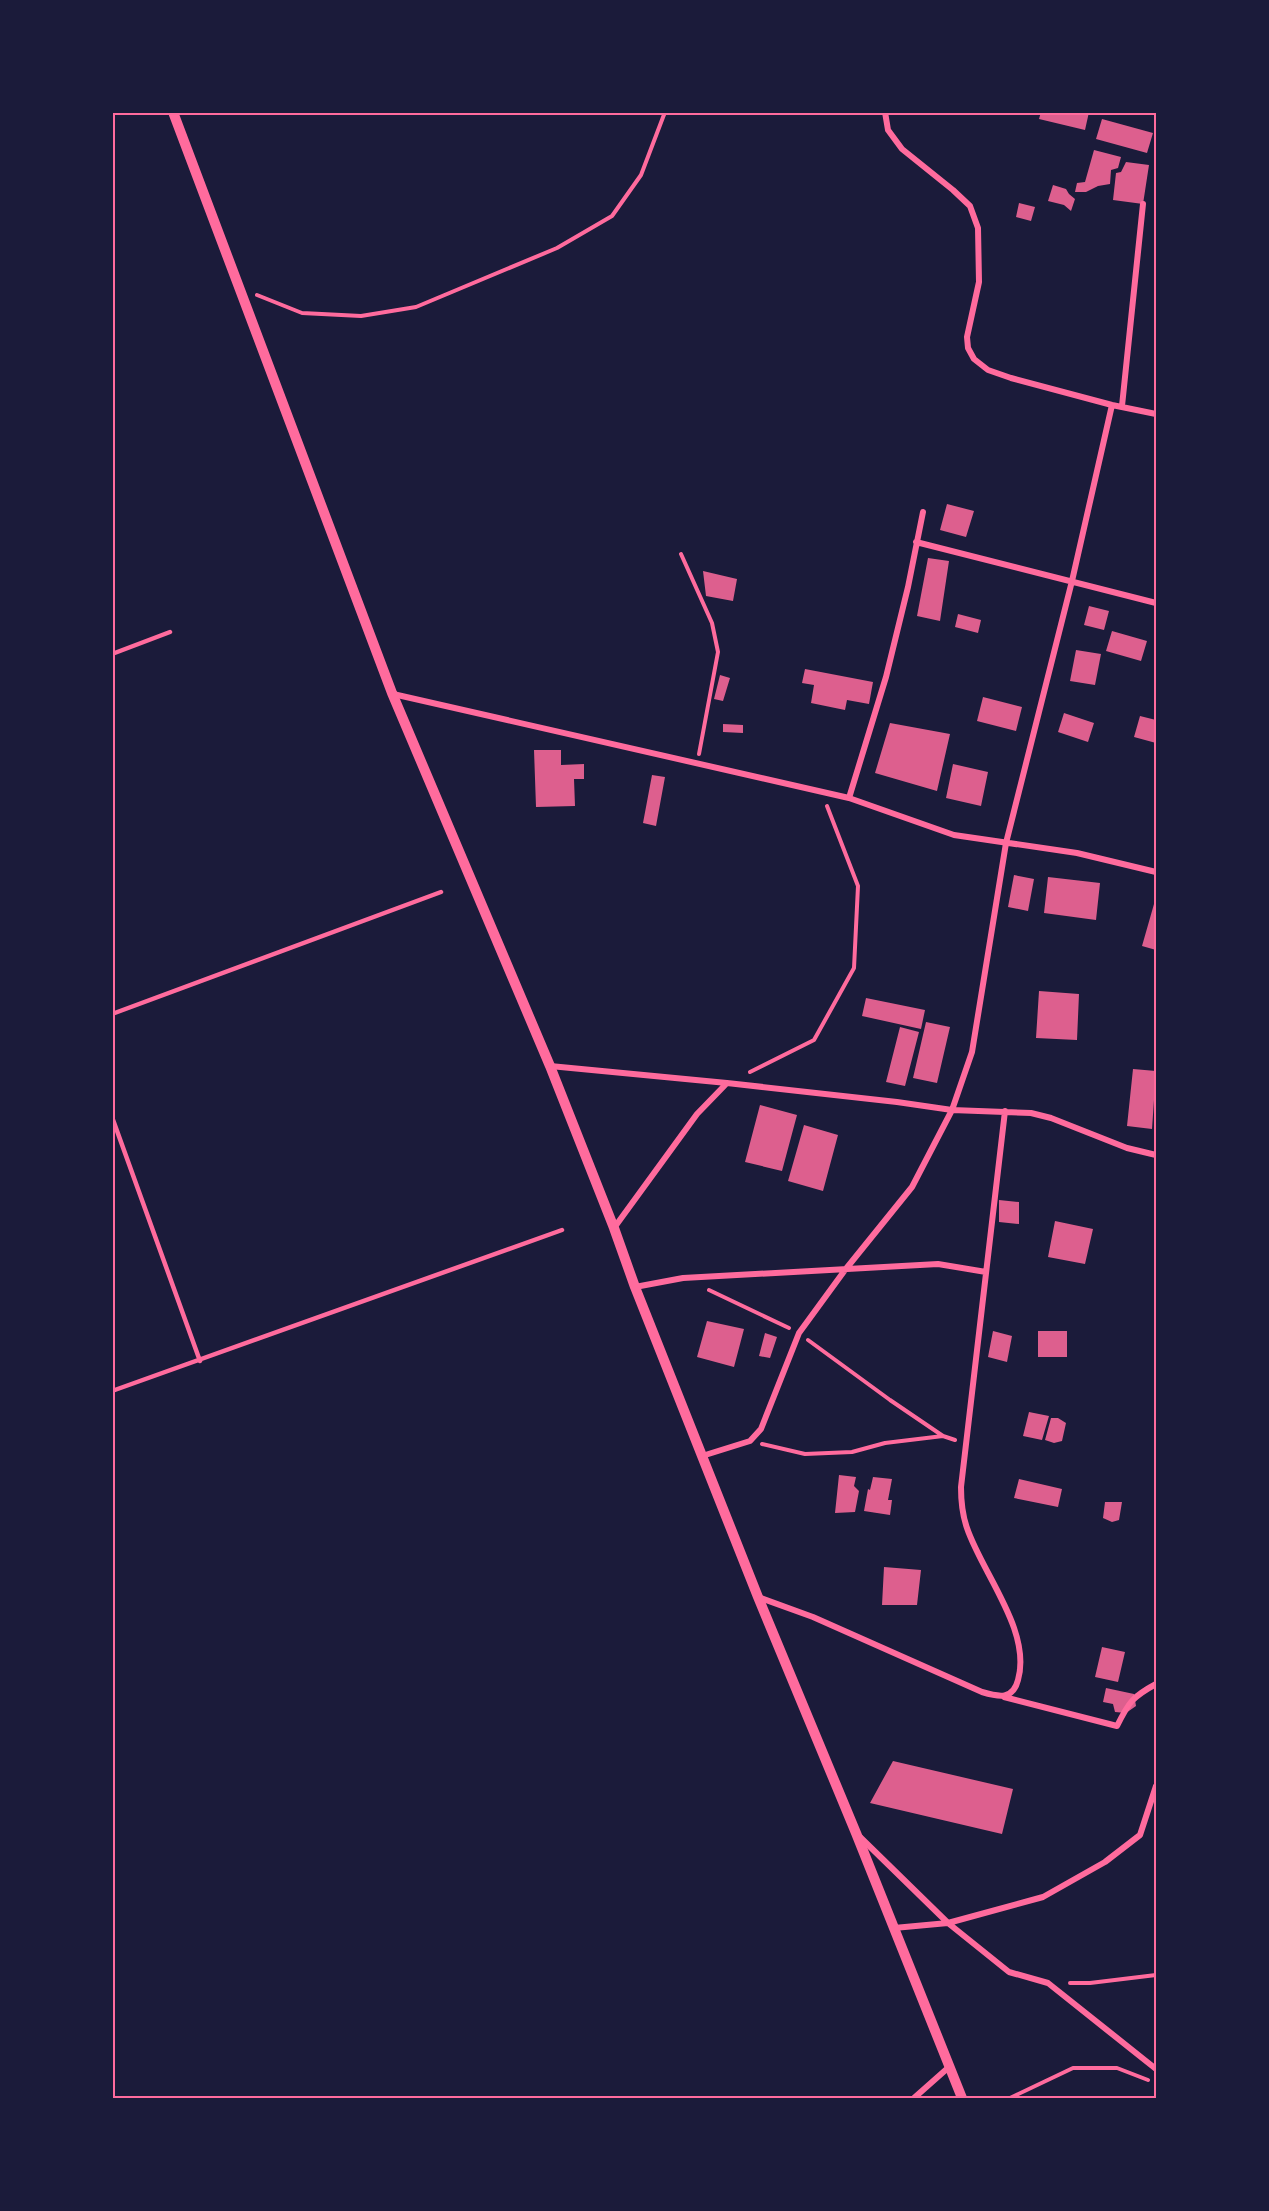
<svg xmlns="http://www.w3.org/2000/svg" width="1269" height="2211" font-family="'IBM Plex Serif',serif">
<rect width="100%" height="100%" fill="#1b1b3a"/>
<!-- building -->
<path fill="#dd5f8e" d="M1041 112H1089L1085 130 1039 119Z
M1102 119 1153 133 1147 153 1096 139Z
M1094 150 1121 157 1118 168 1111 170 1110 184 1098 186 1086 192H1075L1077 183 1085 182Z
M1126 162 1149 165 1143 204 1113 200 1116 173 1121 172Z
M1053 185 1066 189 1069 194 1075 199 1071 211 1064 205 1048 201Z
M1019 203 1035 207 1031 221 1016 217Z
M947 504 974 511 966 537 940 530Z
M928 558 949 561 940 621 917 616Z
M703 571 737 579 733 601 706 596Z
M1089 606 1109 611 1104 630 1084 625Z
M958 614 981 620 978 633 955 627Z
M1112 631 1147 641 1141 661 1106 651Z
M1076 650 1101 654 1095 685 1070 681Z
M805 669 873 682 869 704 847 700 845 710 811 703 814 685 802 683Z
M720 675 730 678 723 701 714 699Z
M983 697 1022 707 1016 731 977 721Z
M1064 713 1094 723 1088 742 1058 732Z
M1140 716 1156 720V743L1134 737Z
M890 723 950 734 937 791 875 773Z
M723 724 743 725V733L723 732Z
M534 750H561V765L584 764V779H574L575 806 536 807Z
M953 764 988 772 981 806 946 798Z
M652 775 665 777 656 826 643 823Z
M1014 875 1034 879 1028 911 1008 907Z
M1048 877 1100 883 1096 920 1044 913Z
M1156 897V950L1142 946Z
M1039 991 1079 994 1077 1040 1036 1038Z
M866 998 925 1010 921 1029 862 1016Z
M926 1022 950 1027 937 1083 913 1078Z
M900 1027 919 1032 905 1086 886 1082Z
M1133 1069 1156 1071 1152 1129 1127 1126Z
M760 1105 797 1115 782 1171 745 1162Z
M804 1125 838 1135 823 1191 788 1181Z
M999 1200 1019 1202V1224L999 1222Z
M1055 1221 1093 1229 1085 1264 1048 1257Z
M707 1321 744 1329 734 1367 697 1357Z
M993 1331 1012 1336 1007 1362 988 1357Z
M1038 1331H1067V1357H1038Z
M765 1333 777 1337 770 1358 759 1356Z
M1029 1412 1049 1416 1042 1440 1023 1436Z
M1051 1418H1058L1066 1423 1062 1441 1054 1443 1045 1440Z
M839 1475 856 1477 854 1486 859 1491 855 1512 835 1513Z
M873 1477 892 1479 888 1500H892L890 1515 864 1511 868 1489 870 1490Z
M1019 1479 1062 1489 1058 1507 1014 1498Z
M1105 1502H1122L1119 1520 1112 1522 1103 1518Z
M884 1567 921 1570 917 1605H882Z
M1102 1647 1125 1652 1118 1682 1095 1677Z
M1106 1688 1134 1694 1136 1706 1126 1713 1115 1712 1113 1704 1103 1702Z
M893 1761 1013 1789 1002 1834 870 1803Z"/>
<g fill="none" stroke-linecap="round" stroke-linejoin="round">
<!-- path -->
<path stroke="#ff6b9d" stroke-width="4" d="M257 295 302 313 361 316 416 307 557 248 612 216 641 175 665 112
M681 554 712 623 718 652 699 754
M750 1072 814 1040 854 968 858 886 827 806
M709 1290 789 1328
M808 1340 890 1400 943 1436
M762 1444 805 1454 852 1452 885 1443 943 1436 955 1440
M1070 1983H1090L1156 1975
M1010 2098 1073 2068H1117L1148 2080"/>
<!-- service -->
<path stroke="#ff6b9d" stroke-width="4.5" d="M112 654 170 632
M112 1014 441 892
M112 1117 200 1361
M112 1391 562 1230"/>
<!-- minor -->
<path stroke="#ff6b9d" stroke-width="6" d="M885 112 888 130 902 149 953 190 970 206 978 228 979 282 967 337 968 348 974 359 988 370 1011 378 1112 405 1156 414
M1122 406 1143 204
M916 542 1156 603
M393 694 849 798 954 835 1077 853 1156 872
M849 798 886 677 908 587 923 512
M550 1066 727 1083
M614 1228 697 1114 727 1083 897 1102 952 1110 1031 1113 1051 1118 1127 1148 1156 1155
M635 1287 683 1278 938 1264 986 1272
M702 1456 750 1441 761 1429 799 1333 845 1270 912 1187 952 1110 972 1052 1006 843 1072 581 1112 405
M758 1597 813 1617 982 1692C999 1697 1013 1700 1018 1680 1032 1631 982 1573 967 1528 962 1514 961 1501 961 1487L1005 1111
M1004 1697 1117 1726C1129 1702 1132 1697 1156 1684
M860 1837 948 1923 1009 1972 1048 1983 1156 2069
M894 1928 948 1923 1043 1897 1105 1862 1140 1835 1156 1786
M914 2098 949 2067"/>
<!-- tertiary -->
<path stroke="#ff6b9d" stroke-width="10" d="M173 112 392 693 550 1066 614 1228 635 1287 758 1597 856 1833 962 2098"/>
</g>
<!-- border -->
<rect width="1269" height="2211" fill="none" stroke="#1b1b3a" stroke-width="228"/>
<rect x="114" y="114" width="1041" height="1983" fill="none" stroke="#ff6b9d" stroke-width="2"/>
</svg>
